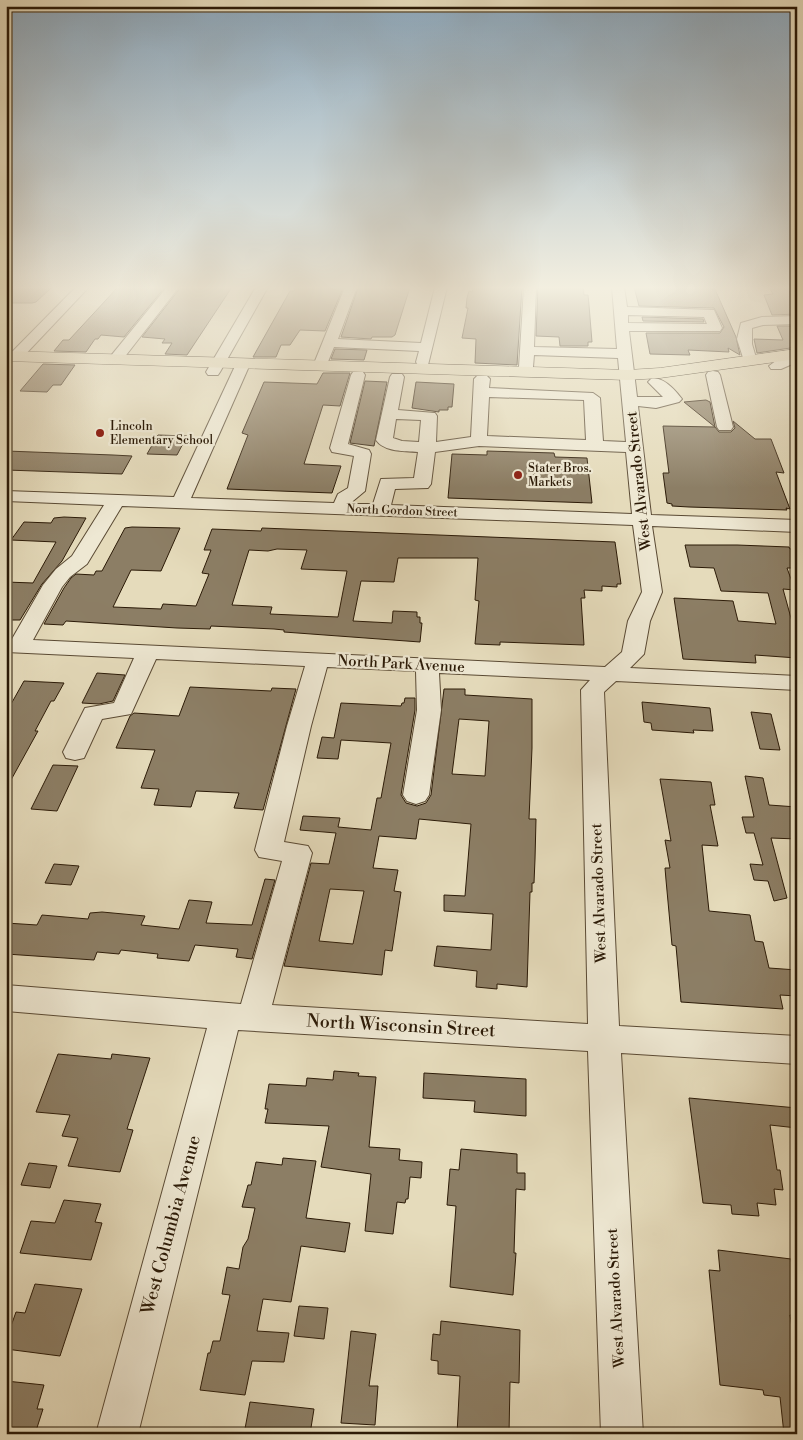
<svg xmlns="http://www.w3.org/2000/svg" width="803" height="1440" font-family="'Libre Bodoni',serif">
<rect width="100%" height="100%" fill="#e5dbbb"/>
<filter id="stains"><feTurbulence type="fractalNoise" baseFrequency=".004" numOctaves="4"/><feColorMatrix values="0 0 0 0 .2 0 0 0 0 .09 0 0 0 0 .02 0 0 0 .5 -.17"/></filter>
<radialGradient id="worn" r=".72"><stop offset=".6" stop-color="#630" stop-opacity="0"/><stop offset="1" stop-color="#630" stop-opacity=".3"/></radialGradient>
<!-- building -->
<path fill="#8c7e65" stroke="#2b1a07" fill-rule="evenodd" d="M6 287H52L36 302 32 303H6Z
M118 287H165L124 337 101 335 98 339H95L86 352 54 351 63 340H69Z
M181 287H232L187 355 165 354 172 343H162L165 339 142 337Z
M296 287 343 288 325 331 300 330 290 345H281L276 357H253L290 291H294Z
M383 287H410L395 335 392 337H372L371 339 341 337 358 288 382 289Z
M474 287H522L517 365 475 363 476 339 462 338 468 308H466L467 298 469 291 472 292Z
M538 287H583L584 295H588L589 305 592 342H588V346H560L559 337 536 336Z
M634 287H714L736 337 740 355 728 348 729 352 688 350 690 355 650 354 646 333H720L724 327 714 308 639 306Z
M769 287H787L797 308V314L772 315 764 295 773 294Z
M642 317 703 319 704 322 643 321Z
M777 326H797V347L757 353 754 339 783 340Z
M335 349 367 350 364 360 331 359Z
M43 364 75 365 61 385H53L47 392 20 391Z
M323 373H350L340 406 323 405 304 464 341 466 332 493 227 489 248 435 242 433 264 382 317 384Z
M365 381 387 382 374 446 350 443Z
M416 382 454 384 452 407H448V410H439V412L412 408Z
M706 400 710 402 715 427 684 402Z
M733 421 755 439H771L784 473 776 472 790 509 786 508 787 510 689 507 672 506V504L667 503 663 473H669L663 426 715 427 719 432H731L735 428Z
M158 435 187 436 177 455 147 454Z
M6 451 113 455 132 456 122 474 6 470Z
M487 451 554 453 555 457 587 458 592 503 448 498 452 454 487 455Z
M64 517 86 518 62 561 42 584 20 620H7L10 614H6V582L33 583 56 542 11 540 24 522 51 523 54 518Z
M132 527 180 528 161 571 131 570 113 607 161 609 163 604 196 606 209 574 202 573 211 550H204L212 529 261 531 262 528 615 542 621 584H617V587L602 586V591L584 590 585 598H581L584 645 500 642V645L475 644 479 601 475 600 478 558H398L394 582 361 581 353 621 392 623 393 611 417 612V617H420V623H422L420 642 284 632V630L274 629 211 626 210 629 177 628 66 621 63 625 44 624 64 588 71 578 76 574 94 575 96 571H102L125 528ZM277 549 307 550 301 569 347 571 338 617 270 614 272 607 232 605 249 550 268 551Z
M685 545H737L789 547 790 549H797V568H787L795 590 783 589 797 640V658L755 655 756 663 683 659 674 598 733 601 738 621 776 624 768 593 721 591 714 568 690 567Z
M97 673 125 675 113 701 99 704 82 703Z
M24 681 64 683 54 701H51L35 731H38L6 789V713Z
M190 687 271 691 272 688 296 689 263 810 234 808 239 793 196 791 191 807 154 805 159 789 141 788 155 750 116 748 130 716 134 713 179 716Z
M444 689H465V695L532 699V748L529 819H536L535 859 534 883H532V892H530L527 987 497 984V989L476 987 477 971 434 966 437 946 491 950 493 914 444 911V895L465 896 471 824 419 819 416 839 379 836 373 868 398 870 394 891 401 892 392 951 385 950 382 975 284 966 311 863 329 864 336 833 300 830 303 816 340 818 338 827 371 830 377 798H381L391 743 341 740 338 759 317 758 322 737 334 738 341 703 401 706 402 703H404L405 698H415V710L401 795 406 803 417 806 426 803 431 795ZM459 719 489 721 485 776 452 774ZM330 889 364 891 353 944 319 941Z
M642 702 710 708 713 731 693 730 694 733 652 730 651 723 644 722Z
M751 712 771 714 780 750 760 749Z
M53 765 78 766 57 811 31 809Z
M745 776 763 778 769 805 797 807V839L771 838 787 898 774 901 768 881 754 880 750 864 763 865 754 833H746L742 817H754Z
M660 779 711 782 715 805H710L718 846 702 845 709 911 750 915 755 941 763 942 769 968 797 970V996L780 995 783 1009 681 1002 676 946 672 945 666 880 665 868H670L665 840 671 841Z
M54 864 79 866 71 885 45 883Z
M265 879 275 880 252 959 236 957 238 949 195 945 189 961 157 958 158 954 121 950 119 954 97 952 94 960 6 954V923L37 925 42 915 88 919 90 913 102 912 145 916 141 925 179 929 189 900 212 902 206 923 252 925Z
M58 1054 111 1059 112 1054 150 1058 127 1129 133 1130 120 1172 68 1166 78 1138 62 1136 70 1115 36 1112Z
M334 1071 359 1073 358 1076 376 1077 369 1147 400 1149 399 1160 422 1162 421 1178 410 1177 408 1199H406L405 1203 397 1202 393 1234 365 1231 371 1174 321 1167 329 1126 265 1123 268 1109H265L269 1084 306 1086 307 1078 333 1080Z
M424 1073 526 1079V1116L474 1112 475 1101 423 1098Z
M689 1098 797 1108V1128L770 1125 777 1170H780L783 1190 774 1189 776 1205 757 1203 759 1216 732 1214 731 1205 703 1203Z
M461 1149 517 1154V1173H525V1190L516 1189 514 1253H516L513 1295 450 1287 456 1206 447 1205 450 1169 459 1170Z
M283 1158 316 1161 306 1218 350 1223 345 1252 301 1246 291 1302 263 1299 257 1331 289 1333 284 1362 252 1361 245 1395 200 1390 208 1353H210L213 1341H220L230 1295 222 1294 227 1267 239 1269 243 1247 248 1239 255 1208 242 1207 248 1185H251L256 1162 282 1165Z
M29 1163 57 1166 50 1188 21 1185Z
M64 1200 101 1204 95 1222 102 1223 91 1260 20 1253 31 1221 55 1223Z
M718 1250 791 1259 794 1279H797V1316L790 1315 797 1359V1434H784L780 1397 764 1395 763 1390 720 1385 709 1270 720 1271Z
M35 1284 82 1289 60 1356 6 1349V1340L16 1312 25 1313Z
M299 1306 328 1308 324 1339 294 1336Z
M441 1321 520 1330 519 1383 510 1382 509 1434H457L460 1376 438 1374V1361L431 1360 433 1334 440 1335Z
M351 1331 376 1334 369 1386H378L375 1425 341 1423Z
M6 1381 44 1385 37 1409H43L35 1434H6Z
M250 1402 314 1409 310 1434H244Z"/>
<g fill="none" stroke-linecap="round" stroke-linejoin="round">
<!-- minor casing -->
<g stroke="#5a4a34" stroke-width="2">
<path id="minor" d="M76 287H89L20 360H10L8 357 10 354Z
M167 287H179L120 363H110L108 360 110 357Z
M256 287H268L220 372 218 375H208L206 372Z
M345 287H357L338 339 421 343 435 287H447L428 365H418L416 362 419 351 334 347 325 369H315L313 366Z
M524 287H536L534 347 617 349 612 287H624L627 307 714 310 722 328 720 331H629L637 397H663L648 382 651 379C663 376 675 390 682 399L679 402 656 408 638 406 651 515 797 520V532L652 526 662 592 650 621 644 654 630 668 797 676V690L616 681 604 692 619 1026 797 1036V1064L621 1053 643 1434H601L588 1051 238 1030 138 1434H96L207 1028 6 1011V985L241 1004 282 861 259 857 255 850 287 726 305 666 156 659 131 714 102 719 84 758 75 760 66 758 63 752 85 708 114 703 134 658 6 652V638L12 639 43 585 56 569 72 556 104 505 6 501V491L174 497 236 364 238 361H248L250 364 191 498 334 503 338 494 348 488 354 456 332 452 330 448 351 375 353 372H363L365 375 348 444 369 450 371 454 365 491 353 501 352 504H373L381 479 414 478 418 452C405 451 384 452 376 440L390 377 392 374H402L404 377 398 410 435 413 437 416 436 442 471 437 474 379 477 376H487L490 379 489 388 593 393 600 398 603 441 626 442 618 358 534 355 533 367 531 370H521L519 367ZM628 315 704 317 707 324 628 323ZM489 397 584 400 586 440 487 436ZM396 419 421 420 419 442 402 441 393 438ZM479 446 626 452 632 514 391 505 395 489 428 488 431 484 435 452ZM122 506 633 525 642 592 628 621 622 652 605 667 33 640 62 587 70 577 87 564ZM327 667 416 671 417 710 403 795 407 801 416 804 425 801 429 795 441 710 439 673 590 680 581 690 588 1024 272 1005 312 853 308 846 284 842 311 726Z
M797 316V324L763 325 752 328V344L757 361 755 364H745L737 339 741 323 762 317Z
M797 354V362L781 369H771L769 366 781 357Z
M713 371 718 372 720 375 733 427 731 430H719L717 427 706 375 708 372Z"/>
</g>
<!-- major casing -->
<g stroke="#2b1a07" stroke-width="1">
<path id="major" d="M797 349V359L660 378 628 380 6 361V351L628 370 660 368Z"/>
</g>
<!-- minor -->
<use href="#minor" fill="#eee8d3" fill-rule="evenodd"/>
<!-- major -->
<use href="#major" fill="#e5dbbb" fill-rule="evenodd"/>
</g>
<!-- sky -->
<linearGradient id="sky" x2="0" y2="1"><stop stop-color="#8da9be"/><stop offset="0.59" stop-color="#f3efe0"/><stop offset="1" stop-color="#f3efe0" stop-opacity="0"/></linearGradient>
<rect width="803" height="488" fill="url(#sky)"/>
<!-- markers -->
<g fill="#8f2418" stroke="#eee8d3" stroke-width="2">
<circle cx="100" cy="433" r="5"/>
<circle cx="518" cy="475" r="5"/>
</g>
<g text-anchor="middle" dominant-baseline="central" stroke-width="4.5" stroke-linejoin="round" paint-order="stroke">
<!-- far-poi labels -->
<g font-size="12" fill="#2b1a07" stroke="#eee8d3" text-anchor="start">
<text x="110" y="426">Lincoln<tspan x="110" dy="14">Elementary School</tspan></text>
<text x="528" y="468">Stater Bros.<tspan x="528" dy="14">Markets</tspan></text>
</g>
<!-- far-street labels -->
<g font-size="12" fill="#2b1a07" stroke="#eee8d3">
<text transform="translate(402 511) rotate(2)">North Gordon Street</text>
</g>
<!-- street labels -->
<g font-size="15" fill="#2b1a07" stroke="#eee8d3">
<text transform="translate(639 481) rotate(-96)">West Alvarado Street</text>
<text transform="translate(401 664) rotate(3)">North Park Avenue</text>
<text transform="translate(599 893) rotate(-92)">West Alvarado Street</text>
<text transform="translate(616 1298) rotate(-93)">West Alvarado Street</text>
</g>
<!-- near-street labels -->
<g font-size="18" fill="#2b1a07" stroke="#eee8d3">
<text transform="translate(401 1026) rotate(3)">North Wisconsin Street</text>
<text transform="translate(171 1225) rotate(-75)">West Columbia Avenue</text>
</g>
</g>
<!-- margin -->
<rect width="803" height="1440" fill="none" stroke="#e5dbbb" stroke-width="25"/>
<rect x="8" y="8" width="788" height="1425" fill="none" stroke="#2b1a07" stroke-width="2.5"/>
<rect x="12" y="12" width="778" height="1415" fill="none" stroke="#2b1a07"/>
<rect width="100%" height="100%" filter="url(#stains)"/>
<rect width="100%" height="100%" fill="url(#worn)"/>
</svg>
